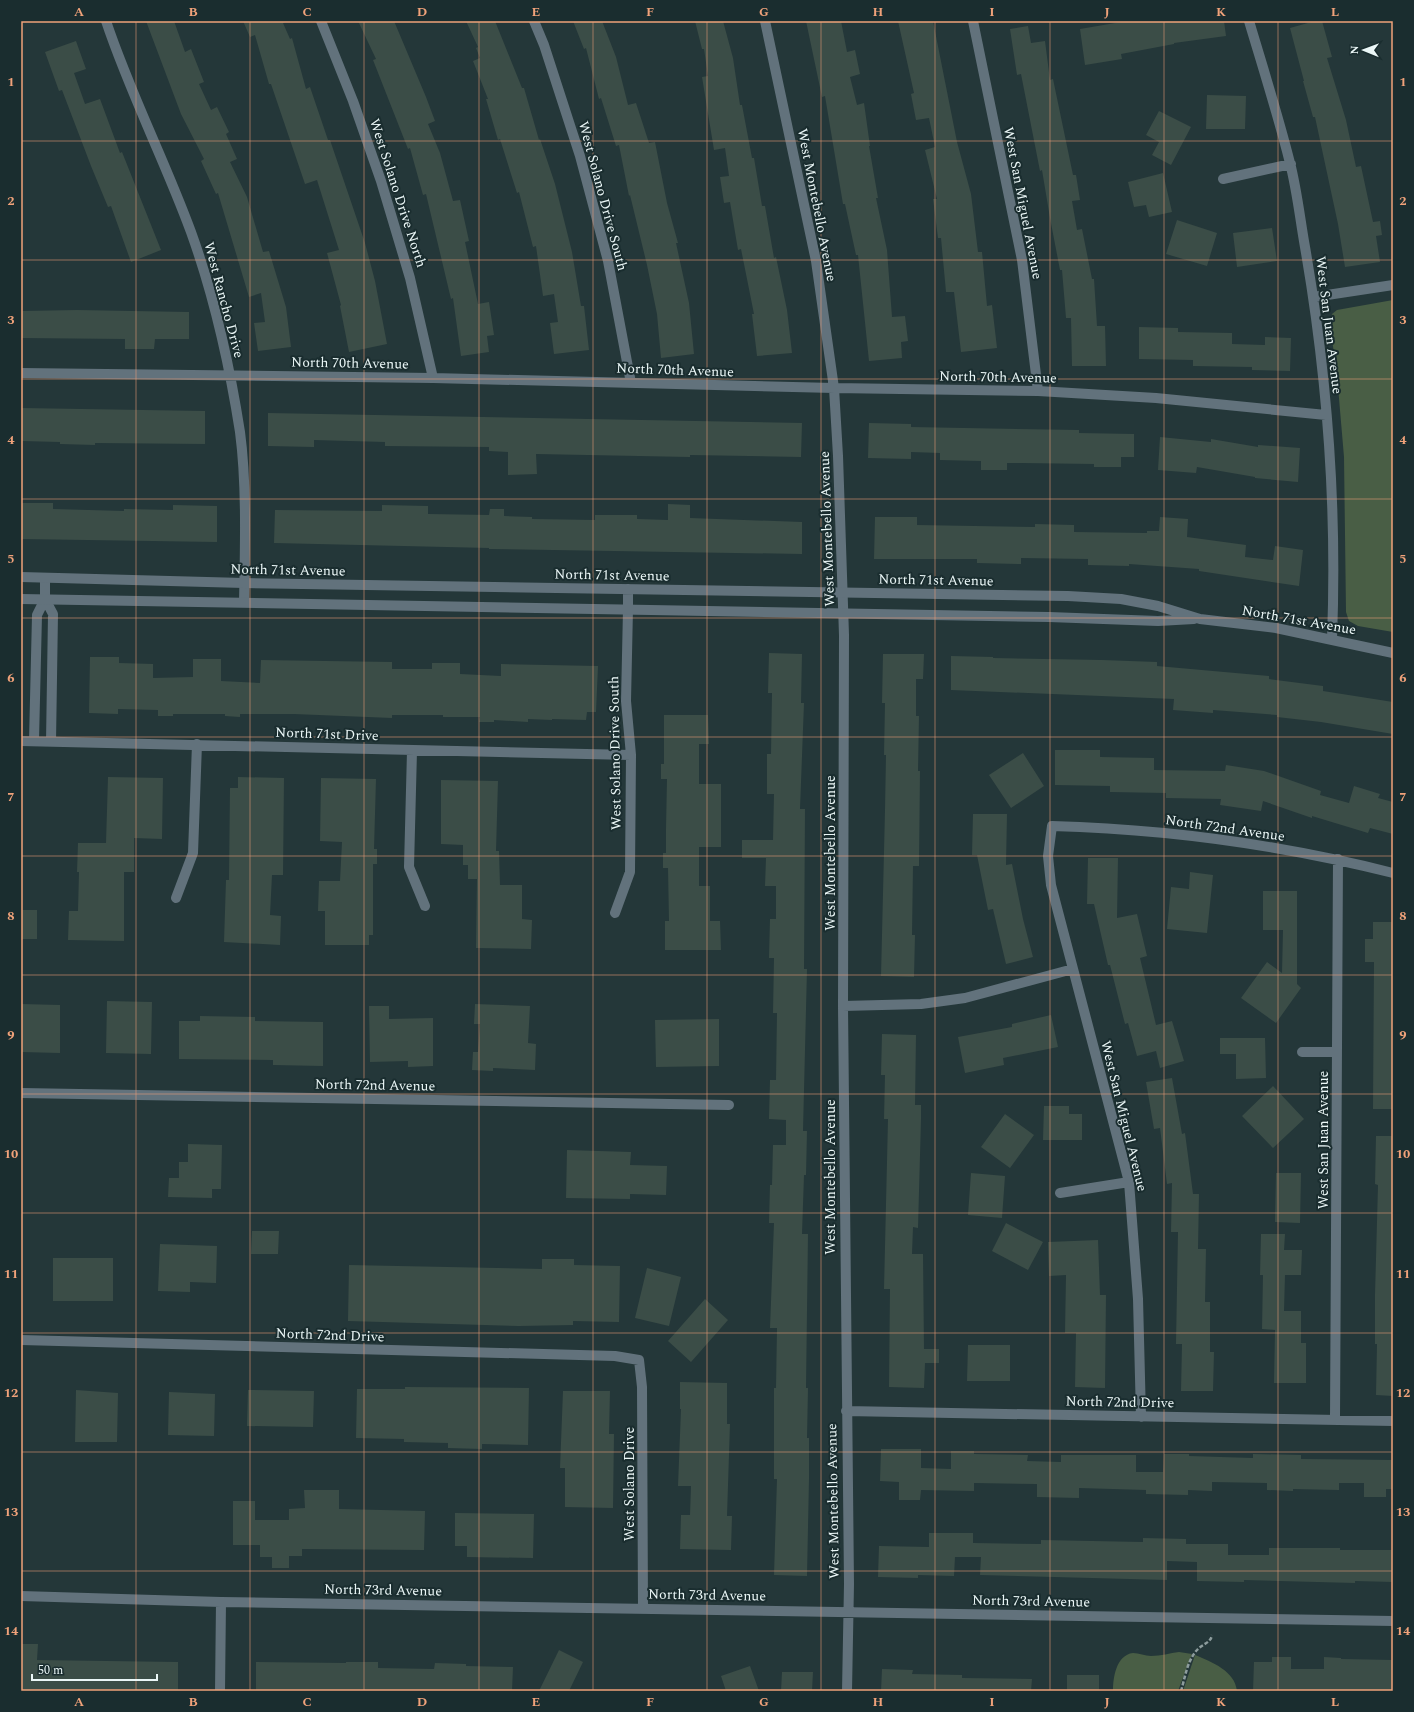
<svg xmlns="http://www.w3.org/2000/svg" width="1414" height="1712" font-family="Spectral,serif">
<rect width="100%" height="100%" fill="#243739"/>
<!-- green -->
<path fill="#495e45" d="M1393 300V632L1358 626 1349 621 1346 612 1344 457 1337 375 1330 325 1332 314 1337 310Z
M1179 1652 1192 1654 1178 1691H1113C1113 1678 1116 1655 1133 1653 1139 1653 1145 1656 1151 1656 1161 1656 1170 1653 1179 1652Z
M1195 1655C1212 1662 1235 1671 1237 1691H1183Z"/>
<!-- building -->
<path fill="#3b4d47" d="M146 21H174L185 52 191 49 204 82 199 84 211 110 217 107 229 132 226 134 237 159 230 162 247 197 263 252 269 251 286 307 291 347 258 351 254 323 265 322 261 293 249 297 218 193 216 194 201 161 204 159 181 114Z
M243 21H287L283 23 290 39 292 38 306 89 310 87 328 140H330L365 243 375 281 387 344 349 352 340 306 341 305 327 253 339 250 317 180 305 184 271 84H269L255 35 250 37Z
M358 21H394L426 97 435 121 428 124 440 153 453 201 460 200 469 241 465 242 478 304 489 302 494 335 487 336 489 352 461 356 453 298 451 299 426 194 423 195 410 148 408 149 373 60 376 59Z
M466 21H495L522 88H524L539 140 540 139 555 184 572 252 581 306H584L589 350 554 354 550 323 558 322 554 294 543 296 536 246 533 247 519 192 517 193 500 139 498 140 486 99H488L473 61 480 58 476 48 478 47Z
M573 21H602L616 57 628 105 636 103 649 143 655 142 667 203 678 243H676L689 303 694 354 661 358 657 314 647 265 630 195 629 196 619 145 616 146 601 98 599 99 586 48 584 49Z
M695 21H723L733 58 740 105H742L752 158H754L762 206H765L774 258 776 257 787 310 792 353 757 356 752 314H754L741 249 738 250 730 202 724 203 720 177 729 176 725 148 714 150 702 77 708 76 704 49H702Z
M806 21H841L847 52 855 50 860 74 850 77 857 105 864 103 870 146H869L878 198H876L887 250 892 317 905 316 908 341 901 342 902 358 869 361 858 255H856L845 204H843L825 96 822 97Z
M898 21H933L957 142 971 194 978 252H982L987 306 992 305 997 348 961 352 954 292H946L941 238H938L933 199H937L925 150 935 147 929 118 916 120 911 94 914 93Z
M1127 21H1224L1226 36 1174 43V44L1121 54 1122 59 1085 65 1080 29Z
M1315 21H1322L1332 57 1327 58 1346 120 1356 167 1361 166 1373 222 1380 221 1382 235 1376 236 1380 262 1345 267 1338 224 1315 117H1313L1303 81H1304L1290 28Z
M1028 26 1031 43 1045 41 1050 80 1053 79 1073 175H1076L1080 200 1072 201 1077 230 1082 229 1092 279H1094L1097 326H1105L1106 366H1072L1071 318H1066L1062 270H1060L1050 218 1042 170 1040 171 1021 74 1017 75 1010 29Z
M76 41 86 69 74 73 85 104 100 99 120 153 122 152 161 250 131 262 111 206 108 207 91 166 62 90 59 91 45 52Z
M1207 95 1246 96 1245 129H1206Z
M1159 111 1191 127 1171 165 1152 155 1159 142 1146 135Z
M1163 173 1172 212 1149 217 1146 205 1134 207 1128 182Z
M1177 220 1217 233 1207 266 1166 254Z
M1272 228 1277 261 1237 267 1233 233Z
M77 310 189 312V339H155L154 349H125V339L21 338 22 311Z
M1139 327 1178 328V332L1232 333V344L1265 345V337L1291 338 1290 371 1252 370V367L1193 366V360L1139 359Z
M21 408 205 411V444L95 443V445L60 444V442L21 441Z
M268 413 802 423 801 457 690 455V457L536 454 537 474 508 475V452L489 451V447L385 446V442L314 440V447L268 446Z
M869 423 911 424V427L1079 430V433L1134 434V457H1121V467H1094V464L1021 463H1007V470H981V461L940 460V453L911 452V459L868 458Z
M1160 437 1211 442V439L1258 447V445L1300 448 1298 482 1255 478V477L1197 467 1196 473 1158 470Z
M21 503H53V509L124 511V509L173 510V505L217 506V542L21 539Z
M668 504 690 505V518L802 522V554L489 549V548L274 543 275 510 382 511V505L428 506V514L489 515 490 509H504V516L532 517V519L595 520V515H637V519L668 520Z
M875 517H917V525L1035 527V524L1074 525V532L1147 533V531H1159L1160 517 1188 519 1187 537 1246 545 1245 557 1273 560 1275 546 1303 550 1299 586 1199 571V569L1129 564V566L1088 565V559L1021 558V564L977 563V559H874Z
M769 653 802 654 801 703H804L800 809H805L804 969H807L803 1131H807L806 1175H804L802 1234H808L806 1388H808L807 1438H809V1479L807 1576 774 1575 777 1479H774V1388H776L777 1328H770L774 1223H769L770 1185H772L773 1145H786V1120L769 1119 770 1080H776L777 1013H773L774 958H769L770 919H776V886H765L766 858H742V840H773L774 794H767V754H771L772 693H768Z
M883 654H924L923 679H916V716H919L918 771H920L919 866H913L912 935H915L914 977 881 976 885 810 886 755H884L885 703H882Z
M951 656 993 657V658L1102 660 1157 662V666L1269 676V679L1323 686V691L1393 702V734L1321 722 1277 717V715L1213 710V713L1173 710 1174 699 951 690Z
M90 657H119V663L153 664V678L193 677V659H221V681L260 683 261 660 392 662V669H432V663H460V674L501 676V664L598 666 596 712H587L586 720 552 719V720L528 719V722L494 720V722H479L480 717H443V715H392V718L294 714H240V717L225 716V714H173V716H158V710L118 709V714L89 713Z
M664 715H708L709 744H699V784H721V847H699V886H710V921H720L721 950H665V921H669L668 868H663V853H666V829L667 779H661V764H664Z
M1055 750H1100V757L1154 758V770L1225 771 1226 765 1264 771 1321 791 1320 795 1349 803 1354 786 1380 794 1378 798 1393 802V834L1370 828 1368 833 1312 816V818L1263 801 1261 811 1220 805 1221 799 1166 798V793L1110 792V786L1055 785Z
M1023 753 1044 786 1011 808 989 775Z
M108 777 163 778 162 839 134 838V872H124V941L68 940 69 911H78L79 872H77L78 843H106Z
M238 777 284 778 283 875H272L270 915 281 916 280 945 224 942 226 880H229L230 788H238Z
M321 778 376 779 374 849H377V864H373V935H369V945H325V911H318L319 881H340L342 842 320 841Z
M441 780 498 781 496 851H499L500 885H522V919L532 920 531 949 476 948 477 879H468V865H463V845L441 844Z
M973 814H1007L1006 865 1012 864 1023 919 1033 957 1006 964 993 909 988 910 977 855H972Z
M1088 858H1118L1117 918 1137 914 1147 956 1140 958 1156 1025 1172 1021 1184 1061 1160 1068 1156 1051 1137 1056 1128 1023 1125 1024 1110 965H1108L1094 904H1087Z
M1190 872 1213 875 1207 933 1167 929 1171 887 1189 889Z
M1263 891H1297V984L1301 988 1276 1023 1241 998 1267 962 1282 973 1283 930H1263Z
M21 910H37V939H21Z
M1373 922H1393V1109H1373L1374 962H1365V939H1373Z
M107 1001 152 1002 151 1054 106 1053Z
M21 1004 60 1005V1053L21 1052Z
M475 1004 530 1006 528 1043 536 1044 535 1070 493 1068V1071L472 1070 473 1052H478L480 1024H474Z
M369 1006H389V1019L433 1018V1066L408 1067V1061L370 1062Z
M1051 1015 1058 1047 1003 1058 1004 1065 965 1073 958 1037 1012 1027V1024Z
M200 1016 255 1017V1021L323 1022V1066L273 1065V1060L179 1059V1021H200Z
M719 1019V1066L656 1067 655 1020Z
M882 1034 916 1035 915 1105H921V1119L918 1228 913 1227 912 1254H923L924 1349H939V1363H925L924 1388 889 1387 890 1289H884L888 1119H884L885 1075H881Z
M1220 1038H1265L1266 1078 1236 1079V1054H1220Z
M1172 1078 1182 1134 1185 1133 1193 1194H1199L1198 1249H1206L1205 1302H1210V1352H1214L1213 1391H1181L1182 1344H1176L1178 1232H1171L1172 1183 1167 1184 1160 1128 1154 1129 1146 1082Z
M1273 1086 1304 1119 1273 1148 1242 1116Z
M1044 1106H1069V1114H1082V1140H1043Z
M1005 1114 1034 1135 1010 1168 981 1147Z
M1376 1136H1393V1396L1376 1395 1377 1344H1375V1295L1378 1185 1375 1184Z
M188 1144 222 1145 221 1189H212V1198L168 1197 169 1178H179V1162H188Z
M567 1150 631 1152 630 1165 667 1166 666 1195 630 1194V1199L566 1198Z
M971 1173 1005 1176 1002 1218 968 1215Z
M1276 1173H1301L1300 1223 1275 1222Z
M1006 1223 1043 1242 1028 1270 992 1251Z
M252 1231H279L278 1254H251Z
M1261 1234H1285L1284 1250H1302L1301 1275H1285L1284 1311H1301V1343H1306V1383H1274L1275 1330 1262 1329 1263 1275H1260Z
M1098 1240 1100 1295H1106L1105 1388 1075 1387 1076 1333H1065L1066 1275 1049 1276 1048 1242Z
M160 1244 217 1246 216 1283 190 1282V1292L158 1291Z
M53 1258H113V1301H53Z
M542 1259H574V1265L620 1266 619 1322 573 1321V1325L519 1326 348 1321 349 1265 542 1269Z
M647 1268 681 1277 669 1326 635 1318Z
M705 1299 728 1320 691 1362 668 1341Z
M968 1345H1010V1381H967Z
M680 1382 727 1383V1424H730L727 1516H732L731 1550 680 1549 681 1515H690L691 1486H678L681 1409H680Z
M405 1387 529 1388 528 1445 482 1444V1449L448 1448V1443L404 1442V1439L356 1438 357 1389H405Z
M76 1390 118 1393 117 1442H75Z
M248 1390 314 1391 313 1427 247 1426Z
M563 1391H610L609 1434H614L613 1508 565 1507V1468H560Z
M169 1392 215 1394 214 1436 168 1435Z
M881 1449H921V1468L951 1469V1451H974V1454L1028 1455 1027 1461 1061 1462V1455H1136V1472H1163L1164 1454H1189V1456L1253 1458V1454L1301 1455V1459L1393 1460V1489H1386V1497H1364V1483H1339V1490L1293 1489V1491L1267 1490V1483L1212 1482V1491L1188 1490V1495L1146 1494V1490L1079 1488V1498L1037 1497V1484L974 1483V1491L921 1490 920 1500H899V1482L880 1481Z
M304 1490H339V1509L425 1511 424 1550 302 1549V1556H289V1568H272V1557H260V1545H233V1501H255V1520H289V1509L305 1508Z
M455 1513 534 1514 533 1558 467 1557V1546H455Z
M929 1533H973V1543L1041 1544V1540L1143 1542V1538L1186 1539V1544H1228V1555H1269V1548H1340V1550H1393V1582L1355 1581V1583L1244 1580V1582L1197 1581V1562L1167 1561V1580L980 1575 981 1557H955L954 1576 918 1575V1578L878 1577 879 1546 929 1547Z
M21 1644H38L37 1660 178 1662V1691H21Z
M559 1650 583 1662 569 1691H539Z
M1272 1657H1291V1669H1324V1657L1341 1658V1659L1393 1660V1691H1253L1254 1662H1272Z
M256 1662 346 1663V1662H378V1668L434 1669 435 1663 466 1664V1666L513 1667 512 1691H256Z
M750 1666 759 1691H726L721 1676Z
M882 1669 913 1670 912 1674 962 1675V1678L1032 1679 1031 1691H881Z
M782 1672H813L812 1691H781Z
M1067 1675H1099V1691H1067Z"/>
<g fill="none" stroke-linecap="round" stroke-linejoin="round">
<!-- path -->
<path stroke="#8e9d9e" stroke-width="2.5" stroke-dasharray="4 2" stroke-linecap="butt" d="M1181 1691C1185 1678 1187 1661 1197 1650 1202 1644 1211 1643 1212 1635"/>
<!-- minor -->
<path stroke="#62727c" stroke-width="10" d="M106 21C130 93 165 161 191 232 213 293 230 368 240 432 247 485 245 549 244 602
M321 21 353 101 381 181 410 278 433 378
M534 21 544 45 580 156 608 261 631 383
M765 21 816 261 834 388 838 456 844 635 843 1006 849 1584 847 1691
M973 21 1022 260 1038 391
M1249 21C1263 68 1278 115 1290 163 1297 190 1300 219 1305 247 1327 374 1337 510 1332 639
M1223 179 1291 164
M1314 297 1393 285
M21 373 433 378 834 388 1038 391 1156 398 1326 415
M45 599 53 614 51 742
M21 741 631 755
M34 741 37 615 45 599V578
M412 751 409 867 425 906
M176 898 193 853 197 744
M615 913 630 872 631 755 626 701 628 609
M843 1006 921 1004 965 998 1073 969
M1302 1052H1337
M21 1093 729 1105
M1060 1193 1129 1182
M21 1340 615 1356 639 1360 642 1387 643 1609
M846 1411 1393 1421
M1141 1417 1138 1299 1129 1182 1051 885 1048 856 1052 826C1166 829 1282 845 1393 873
M1335 1420 1338 859
M21 1596 221 1602 1393 1621
M220 1691 221 1602"/>
<!-- tertiary -->
<path stroke="#62727c" stroke-width="10" d="M21 577 244 583 1068 596 1121 599 1158 606 1200 619 1276 628 1393 653
M21 599 1049 617 1158 621 1194 619
M628 609V589"/>
</g>
<!-- grid -->
<path fill="none" stroke="#f0a27a" stroke-width="1" stroke-opacity="0.55" d="M136 21V1691M250 21V1691M364 21V1691M479 21V1691M593 21V1691M707 21V1691M821 21V1691M935 21V1691M1050 21V1691M1164 21V1691M1278 21V1691M21 141H1393M21 260H1393M21 379H1393M21 499H1393M21 618H1393M21 737H1393M21 856H1393M21 975H1393M21 1094H1393M21 1213H1393M21 1333H1393M21 1452H1393M21 1571H1393"/>
<g text-anchor="middle" dominant-baseline="central" stroke-width="4" stroke-linejoin="round" paint-order="stroke">
<!-- street labels -->
<g font-size="14" fill="#ebf7f7" stroke="#1a2d2f">
<text transform="translate(398 193) rotate(72)">West Solano Drive North</text>
<text transform="translate(603 196) rotate(75)">West Solano Drive South</text>
<text transform="translate(1023 203) rotate(79)">West San Miguel Avenue</text>
<text transform="translate(817 205) rotate(79)">West Montebello Avenue</text>
<text transform="translate(224 300) rotate(75)">West Rancho Drive</text>
<text transform="translate(1329 325) rotate(83)">West San Juan Avenue</text>
<text transform="translate(350 363) rotate(1)">North 70th Avenue</text>
<text transform="translate(675 370) rotate(2)">North 70th Avenue</text>
<text transform="translate(998 377) rotate(1)">North 70th Avenue</text>
<text transform="translate(827 529) rotate(-92)">West Montebello Avenue</text>
<text transform="translate(288 570) rotate(1)">North 71st Avenue</text>
<text transform="translate(612 575) rotate(1)">North 71st Avenue</text>
<text transform="translate(936 580) rotate(1)">North 71st Avenue</text>
<text transform="translate(1299 620) rotate(10)">North 71st Avenue</text>
<text transform="translate(327 734) rotate(2)">North 71st Drive</text>
<text transform="translate(615 753) rotate(-91)">West Solano Drive South</text>
<text transform="translate(1225 828) rotate(8)">North 72nd Avenue</text>
<text transform="translate(830 853) rotate(-90)">West Montebello Avenue</text>
<text transform="translate(375 1085) rotate(1)">North 72nd Avenue</text>
<text transform="translate(1124 1116) rotate(76)">West San Miguel Avenue</text>
<text transform="translate(1323 1140) rotate(-90)">West San Juan Avenue</text>
<text transform="translate(830 1177) rotate(-90)">West Montebello Avenue</text>
<text transform="translate(330 1335) rotate(2)">North 72nd Drive</text>
<text transform="translate(1120 1402) rotate(1)">North 72nd Drive</text>
<text transform="translate(629 1484) rotate(-90)">West Solano Drive</text>
<text transform="translate(833 1501) rotate(-91)">West Montebello Avenue</text>
<text transform="translate(383 1590) rotate(1)">North 73rd Avenue</text>
<text transform="translate(707 1595) rotate(1)">North 73rd Avenue</text>
<text transform="translate(1031 1601) rotate(1)">North 73rd Avenue</text>
</g>
</g>
<!-- border -->
<rect width="1414" height="1712" fill="none" stroke="#1a2d2f" stroke-width="44"/>
<!-- north arrow -->
<g transform="translate(1364 50) rotate(271)" stroke="#1a2d2f" stroke-width="3" paint-order="stroke">
<path d="M0-3L7 15L0 10L-7 15Z" fill="#ebf7f7"/>
<text y="-6" font-size="11" font-weight="bold" text-anchor="middle" fill="#ebf7f7">N</text>
</g>
<!-- scale -->
<path d="M32 1674v6h125v-6" fill="none" stroke="#ebf7f7" stroke-width="2"/>
<text x="38" y="1674" font-size="12" fill="#ebf7f7" stroke="#1a2d2f" stroke-width="3" paint-order="stroke">50 m</text>
<rect x="22" y="22" width="1370" height="1668" fill="none" stroke="#f0a27a" stroke-width="1.5"/>
<g font-size="13" text-anchor="middle" font-weight="bold" fill="#f0a27a">
<text x="79" y="16">A</text>
<text x="193" y="16">B</text>
<text x="307" y="16">C</text>
<text x="422" y="16">D</text>
<text x="536" y="16">E</text>
<text x="650" y="16">F</text>
<text x="764" y="16">G</text>
<text x="878" y="16">H</text>
<text x="992" y="16">I</text>
<text x="1107" y="16">J</text>
<text x="1221" y="16">K</text>
<text x="1335" y="16">L</text>
<text x="11" y="86">1</text>
<text x="1403" y="86">1</text>
<text x="11" y="205">2</text>
<text x="1403" y="205">2</text>
<text x="11" y="324">3</text>
<text x="1403" y="324">3</text>
<text x="11" y="444">4</text>
<text x="1403" y="444">4</text>
<text x="11" y="563">5</text>
<text x="1403" y="563">5</text>
<text x="11" y="682">6</text>
<text x="1403" y="682">6</text>
<text x="11" y="801">7</text>
<text x="1403" y="801">7</text>
<text x="11" y="920">8</text>
<text x="1403" y="920">8</text>
<text x="11" y="1039">9</text>
<text x="1403" y="1039">9</text>
<text x="11" y="1158">10</text>
<text x="1403" y="1158">10</text>
<text x="11" y="1278">11</text>
<text x="1403" y="1278">11</text>
<text x="11" y="1397">12</text>
<text x="1403" y="1397">12</text>
<text x="11" y="1516">13</text>
<text x="1403" y="1516">13</text>
<text x="11" y="1635">14</text>
<text x="1403" y="1635">14</text>
<text x="79" y="1706">A</text>
<text x="193" y="1706">B</text>
<text x="307" y="1706">C</text>
<text x="422" y="1706">D</text>
<text x="536" y="1706">E</text>
<text x="650" y="1706">F</text>
<text x="764" y="1706">G</text>
<text x="878" y="1706">H</text>
<text x="992" y="1706">I</text>
<text x="1107" y="1706">J</text>
<text x="1221" y="1706">K</text>
<text x="1335" y="1706">L</text>
</g>
</svg>
